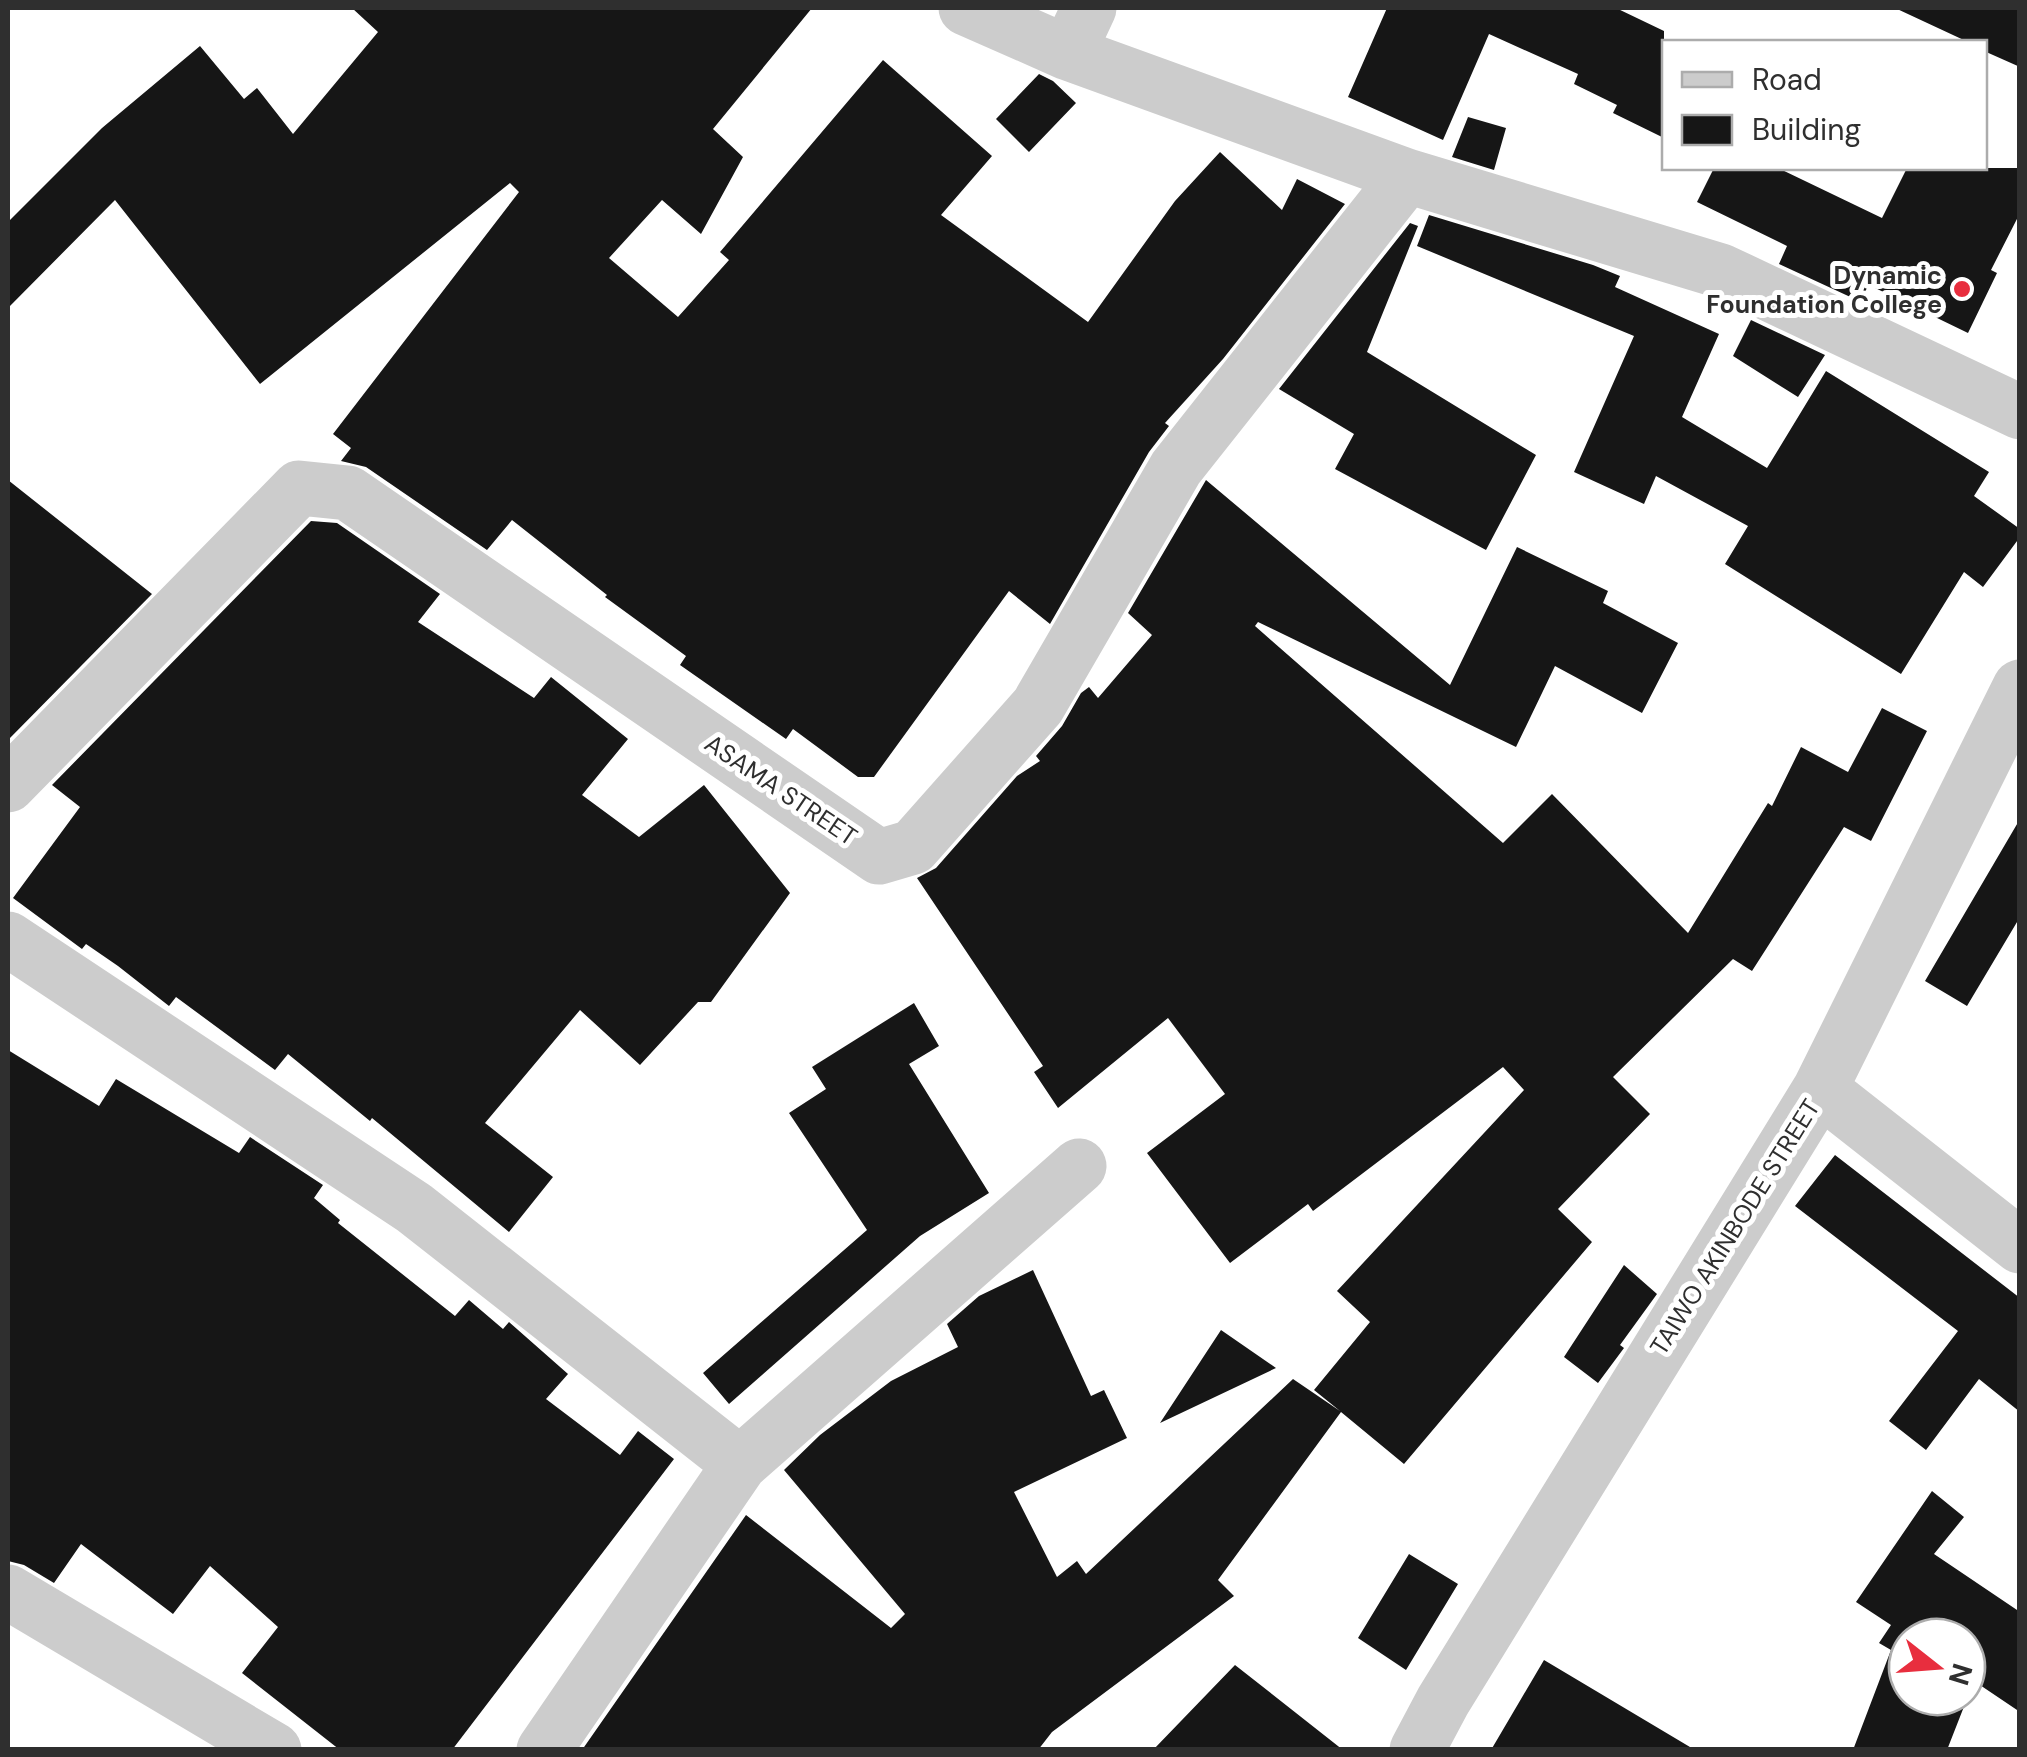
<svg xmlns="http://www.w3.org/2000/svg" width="2027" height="1757" font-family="'DM Sans',sans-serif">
<rect width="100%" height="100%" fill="#fff"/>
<!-- building -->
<path fill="#161616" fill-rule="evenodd" d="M352 8H812L713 129 743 157 701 234 662 200 609 258 678 317 729 260 720 252 883 60 992 156 941 215 1088 322 1175 201 1220 152 1282 210 1297 179 1345 204 1223 359 1165 423 1169 426 1149 452 1050 624 1009 591 874 777H858L793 729 786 739 680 665 686 656 605 597 607 595 512 520 487 550 366 467 341 461 351 448 333 434 519 192 510 183 260 384 115 200 8 308V222L102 128 200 46 244 99 257 88 293 134 378 32Z
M1387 8H1616L1664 31V138L1613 113 1617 105 1574 84 1578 74 1489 34 1443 140 1348 97Z
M1895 8H2020V67L1984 51V42H1968Z
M1039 74 1053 81 1076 103 1029 152 996 119Z
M1468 117 1506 128 1494 170 1452 157Z
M1714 168H1778L1882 218 1907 168H2020V213L1991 270 1997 273 1968 333 1869 285 1859 301 1779 264 1787 246 1697 202Z
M1429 215 1593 265 1620 276 1615 287 1719 334 1682 417 1767 468 1826 371 1989 472 1974 496 2020 529V537L1983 587 1964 572 1901 674 1725 564 1748 526 1656 476 1644 504 1574 472 1634 336 1417 246Z
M1410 223 1418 226 1367 352 1536 455 1486 550 1335 469 1354 434 1279 389Z
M1751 320 1825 355 1798 397 1733 356Z
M8 480 152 594 9 739 8 738Z
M1206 480 1450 685 1517 547 1608 591 1603 603 1678 643 1642 713 1555 666 1516 747 1258 622 1255 626 1503 843 1552 794 1688 933 1768 803 1772 806 1801 747 1848 772 1882 708 1927 731 1871 841 1844 827 1752 971 1733 959 1613 1077 1650 1114 1558 1209 1592 1242 1404 1464 1341 1412 1218 1580 1234 1596 1052 1732 1038 1750H582L746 1515 891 1628 905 1614 784 1470 820 1435 891 1381 958 1347 947 1324 979 1296 1033 1270 1091 1396 1104 1390 1127 1438 1014 1492 1057 1577 1077 1561 1086 1574 1293 1379 1340 1411 1314 1390 1370 1322 1337 1291 1524 1090 1503 1067 1313 1211 1308 1204 1230 1263 1147 1153 1225 1094 1168 1018 1058 1108 1034 1072 1043 1066 917 878 936 868 1017 776 1040 761 1036 756 1062 726 1081 693 1089 687 1098 698 1152 635 1128 613Z
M311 521 337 523 440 594 418 622 534 698 551 677 628 739 582 795 639 837 704 785 790 893 711 1002H698L640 1065 580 1010 485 1123 553 1177 509 1232 372 1118 370 1121 288 1054 275 1070 176 997 169 1006 118 966 86 944 82 949 13 898 80 807 52 785Z
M2020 819V917L1967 1006 1925 981Z
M914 1003 939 1046 909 1064 989 1193 920 1236 729 1404 703 1373 867 1230 789 1113 826 1089 812 1067Z
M8 1050 99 1106 116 1079 239 1153 250 1137 323 1185 314 1198 340 1220 338 1223 455 1316 469 1300 503 1329 509 1322 568 1374 546 1399 620 1455 638 1431 674 1459 452 1750H340L242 1673 278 1627 210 1566 173 1614 81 1544 54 1583 24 1565 8 1561Z
M1835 1155 2020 1298V1412L1979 1379 1926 1450 1889 1421 1958 1331 1795 1206Z
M1624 1265 1657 1294 1620 1345 1624 1348 1598 1383 1564 1357Z
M1221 1330 1276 1368 1160 1423Z
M1932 1491 1964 1517 1934 1554 2020 1612V1712L1974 1681 1947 1750H1853L1891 1650 1879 1643 1891 1625 1856 1602ZM1907 1637H1967V1697H1907Z
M1409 1554 1458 1584 1406 1670 1358 1638Z
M1544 1660 1695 1750H1491Z
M1235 1665 1343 1750H1153Z"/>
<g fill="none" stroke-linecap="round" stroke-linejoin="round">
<!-- street -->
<path stroke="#ccc" stroke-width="55" d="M966 8 1068 53 1407 176 1721 271 2020 412
M1068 53 1089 8
M8 785 299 488 348 493 879 857 913 847 1038 706 1176 468 1407 176
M8 939 414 1208 740 1464
M1820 1089 2020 1246
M8 1592 274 1750
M544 1750 740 1464 1079 1166
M1417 1750 1443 1701 1820 1089 2020 687"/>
</g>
<!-- markers -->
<circle fill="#e82e3e" stroke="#fff" stroke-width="4" cx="1962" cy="289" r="10"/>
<g text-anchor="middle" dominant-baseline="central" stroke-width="10" stroke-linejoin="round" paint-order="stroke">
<!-- poi labels -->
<g font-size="25" font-weight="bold" fill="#2f2f2f" stroke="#fff" text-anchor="end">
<text x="1942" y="275">Dynamic<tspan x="1942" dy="29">Foundation College</tspan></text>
</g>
<!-- street labels -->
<g font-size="25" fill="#2f2f2f" stroke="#fff">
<text transform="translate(781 790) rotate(34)">ASAMA STREET</text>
<text transform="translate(1735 1227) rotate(-58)">TAIWO AKINBODE STREET</text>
</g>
</g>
<!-- border -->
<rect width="2027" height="1757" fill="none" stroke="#2f2f2f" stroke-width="20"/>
<!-- legend -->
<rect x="1662" y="40" width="325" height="130" fill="#ffffff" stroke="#acacac" stroke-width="2.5"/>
<rect x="1682" y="72" width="50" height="15" fill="#cccccc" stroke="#acacac" stroke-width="2.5"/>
<text x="1752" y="90" font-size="30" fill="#2f2f2f">Road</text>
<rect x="1682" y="115" width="50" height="30" fill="#161616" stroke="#acacac" stroke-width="2.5"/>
<text x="1752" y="140" font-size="30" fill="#2f2f2f">Building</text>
<!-- north arrow -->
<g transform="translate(1937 1667) rotate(107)"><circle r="48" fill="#ffffff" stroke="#acacac" stroke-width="2.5"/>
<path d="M0-8L18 38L0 25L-18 38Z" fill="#e82e3e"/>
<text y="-15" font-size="28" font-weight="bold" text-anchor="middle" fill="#2f2f2f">N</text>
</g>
</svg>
